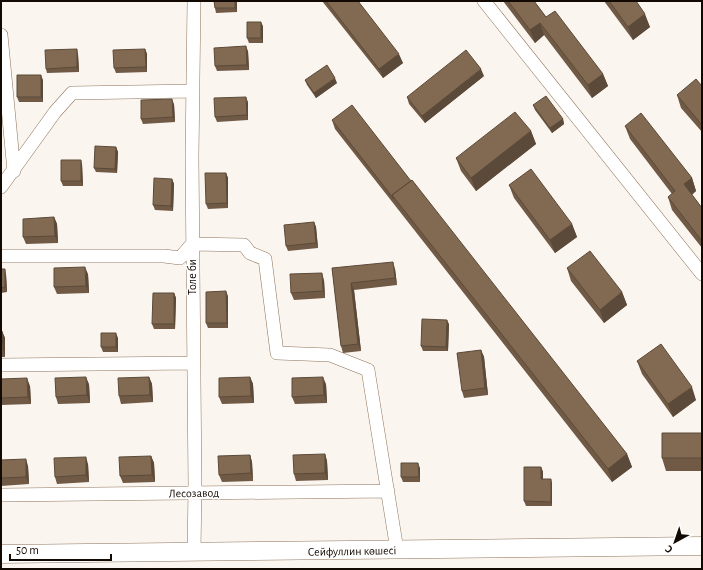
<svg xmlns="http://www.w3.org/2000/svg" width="703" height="570" font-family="'Alegreya Sans',sans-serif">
<rect width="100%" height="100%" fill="#fbf5ef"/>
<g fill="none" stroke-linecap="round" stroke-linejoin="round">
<!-- minor casing -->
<g stroke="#8e745c" stroke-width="14">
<path id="minor" d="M484 1 702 274
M1 35 14 171
M1 187 55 112 72 93 193 91
M1 256H164L180 258 192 244 244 245 250 253 265 259 277 353 330 355 368 370 397 550
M1 365 193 363
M1 495 388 491
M194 552 195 488 192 157 194 1"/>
</g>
<!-- secondary casing -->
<g stroke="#8e745c" stroke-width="19">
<path id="secondary" d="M1 554 702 546"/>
</g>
<!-- minor -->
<use href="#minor" stroke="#fff" stroke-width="13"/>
<!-- secondary -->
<use href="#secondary" stroke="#fff" stroke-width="18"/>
</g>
<!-- wall -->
<path fill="#705a46" d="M214 1H237V12L216 13 215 8Z
M322 1H358L403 63 383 78Z
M503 1H534L546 17 603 74 608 86 592 98 544 35 535 43Z
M604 1H636L650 27 633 40Z
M263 26V43H249L247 38Z
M145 49 147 54V72L116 73 114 68Z
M248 51 249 70 217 71 215 66Z
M78 54 79 72 47 73 46 69Z
M484 76 425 123 409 104 407 97Z
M43 80V102H19L17 97Z
M305 80 337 83 316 98 307 85Z
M702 86V132L681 108 677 95Z
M248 102V120L217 122 215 117Z
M174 104 175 122 143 124 141 119Z
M533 105 563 119 564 124 552 133 535 110Z
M332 120 627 454 632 467 612 482 335 129Z
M625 126 692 178 696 191 692 195 702 208V248L672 210 668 197 672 194 630 139Z
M531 131 536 144 476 191 461 171 456 158Z
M116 147 118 152 117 173 96 172 94 168Z
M82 164 83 186H63L61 181Z
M226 173 228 178V208L208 209 206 204Z
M172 179 174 184 173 211 155 210 153 205Z
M509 185 572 224 577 237 555 253 514 198Z
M54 217 57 224 58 243 26 244 23 237Z
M314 222 316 227 318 248 288 251 286 246Z
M332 268 395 269 397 285 354 290 361 351 343 353 341 346Z
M567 268 622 292 627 305 604 323 571 281Z
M1 269 6 274 7 292 1 293Z
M88 274 89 293 57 294 54 287Z
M324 280 325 298 294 300 291 293Z
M174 293 176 298 175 329H154L152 324Z
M228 296V328H208L206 323Z
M449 324 448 351H423L421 346Z
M1 331H2L5 338V357H1Z
M118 338V352H103L101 347Z
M481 350 484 357 488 395 464 398 462 391Z
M637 361 696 400 673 417 642 374Z
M149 377 152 384 153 402 121 404 119 396Z
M250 377 253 384 254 403 222 404 219 397Z
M1 379 30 386 31 404 1 405Z
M89 384 90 403 58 404 56 397Z
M326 384 327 403 295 404 292 397Z
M702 433V471H666L662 458Z
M325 454 327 461 328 480 296 481 294 474Z
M250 455 252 462 253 481 222 482 219 475Z
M151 456 154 463 155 482 123 483 120 476Z
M1 460 28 466 29 484 1 486Z
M88 464 89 482 57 484 55 477Z
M541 467 543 472V479L552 483V506H526L524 501Z
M420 468V482H403L401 477Z"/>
<!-- shaded-wall -->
<path fill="#5b4a39" d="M235 1H237V12L235 8Z
M645 14 650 27 633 40 628 27Z
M261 22 263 26V43L261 38Z
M540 23 544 35 535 43 530 30Z
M246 46 248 51 249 70 247 65Z
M77 49 78 54 79 72 77 67Z
M145 49 147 54V72L146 67Z
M399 54 403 63 383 78 379 69Z
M481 69 484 76 425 123 422 116Z
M603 74 608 86 592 98 588 85Z
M41 75 43 80V102L41 97Z
M335 78 337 83 316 98 314 93Z
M246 97 248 102V120L247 115Z
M172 99 174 104 175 122 173 117Z
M563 119 564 124 552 133 550 128Z
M531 131 536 144 476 191 471 178Z
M116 147 118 152 117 173 115 169Z
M81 160 82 164 83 186 81 181Z
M226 173 228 178V208L227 203Z
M692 178 696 191 688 197 684 184Z
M172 179 174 184 173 211 171 206Z
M54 217 57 224 58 243 55 236Z
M314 222 316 227 318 248 316 243Z
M572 224 577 237 555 253 550 240Z
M393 262 395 269 397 285 395 278Z
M85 267 88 274 89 293 86 286Z
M5 269 6 274 7 292 5 287Z
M322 273 324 280 325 298 323 291Z
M351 283 354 290 361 351 358 344Z
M226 291 228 296V328L227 323Z
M622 292 627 305 604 323 600 310Z
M174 293 176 298 175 329 174 324Z
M447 320 449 324 448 351 446 347Z
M2 331 5 338V357L3 349Z
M116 333 118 338V352L116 347Z
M481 350 484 357 488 395 485 388Z
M86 377 89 384 90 403 87 395Z
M149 377 152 384 153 402 150 395Z
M250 377 253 384 254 403 251 396Z
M323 377 326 384 327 403 324 395Z
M27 378 30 386 31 404 28 397Z
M692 387 696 400 673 417 668 404Z
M325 454 327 461 328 480 325 473Z
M627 454 632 467 612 482 608 469Z
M250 455 252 462 253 481 251 473Z
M151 456 154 463 155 482 152 475Z
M86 457 88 464 89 482 86 475Z
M26 459 28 466 29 484 26 477Z
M418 463 420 468V482L419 477Z
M541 467 543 472V483L541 479Z
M551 479 552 483V506L551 502Z"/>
<!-- building -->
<path fill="#826951" stroke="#5b4a39" d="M214 1H235V8H215Z
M326 1H358L399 54 379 69Z
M508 1H534L546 17 555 11 603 74 588 85 540 23 530 30Z
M609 1H636L645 14 628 27Z
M247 22H261V38H247Z
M246 46 247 65 215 66 214 48Z
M77 49V67L46 69 45 50Z
M145 49 146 67 114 68 113 50Z
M466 50 481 69 422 116 407 97Z
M327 65 335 78 314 93 305 80Z
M17 75H41V97H17Z
M696 79 702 86V125L677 95Z
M546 96 563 119 550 128 533 105Z
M246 97 247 115 215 117 214 98Z
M172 99 173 117 141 119V100Z
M352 105 411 181 392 195 394 199 332 120Z
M515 112 531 131 471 178 456 158Z
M641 113 692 178 684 184 702 208V241L668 197 675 191 625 126Z
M95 146 116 147 115 169 94 168Z
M61 160H81V181H61Z
M531 169 572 224 550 240 509 185Z
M205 173H226L227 203 206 204Z
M154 178 172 179 171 206 153 205Z
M412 180 627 454 608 469 392 195Z
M54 217 55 236 23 237V219Z
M314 222 316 243 286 246 284 225Z
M590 251 622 292 600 310 567 268Z
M393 262 395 278 351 283 358 344 341 346 332 268Z
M85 267 86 286 54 287V268Z
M1 269H5V287L1 288Z
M322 273 323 291 291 293 290 274Z
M226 291 227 323H206V292Z
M153 293H174V324H152Z
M422 319 447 320 446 347 421 346Z
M1 331H2L3 349 1 350Z
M101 333H116V347H101Z
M661 344 692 387 668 404 637 361Z
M481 350 485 388 462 391 457 353Z
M86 377 87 395 56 397 55 378Z
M149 377 150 395 119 396 118 378Z
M250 377 251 396 219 397V378Z
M323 377 324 395 292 397V378Z
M27 378 28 397 1 398V379Z
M662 433H702V458H662Z
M325 454V473L294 474 293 455Z
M250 455 251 473 219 475 218 456Z
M151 456 152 475 120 476 119 457Z
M86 457V475L55 477 54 458Z
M26 459V477L1 478V460Z
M401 463H418L419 477H401Z
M524 467H541V479H551V502L524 501Z"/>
<g text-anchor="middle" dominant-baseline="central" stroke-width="3" stroke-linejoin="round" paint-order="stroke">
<!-- street labels -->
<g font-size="12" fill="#120903" stroke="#fff">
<text transform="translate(192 277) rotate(-90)">Толе би</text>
<text transform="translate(194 493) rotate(-1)">Лесозавод</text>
<text transform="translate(352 551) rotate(-1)">Сейфуллин көшесі</text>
</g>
</g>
<!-- border -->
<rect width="703" height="570" fill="none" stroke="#120903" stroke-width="4"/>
<!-- north arrow -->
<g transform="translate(675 542) rotate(220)" stroke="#ffffff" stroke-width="3" paint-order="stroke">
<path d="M0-3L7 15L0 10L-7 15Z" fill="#120903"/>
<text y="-6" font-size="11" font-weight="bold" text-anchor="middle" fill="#120903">С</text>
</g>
<!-- scale -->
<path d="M10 554v6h101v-6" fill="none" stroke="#120903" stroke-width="2"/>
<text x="16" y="554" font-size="12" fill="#120903" stroke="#ffffff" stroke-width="3" paint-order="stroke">50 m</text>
</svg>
